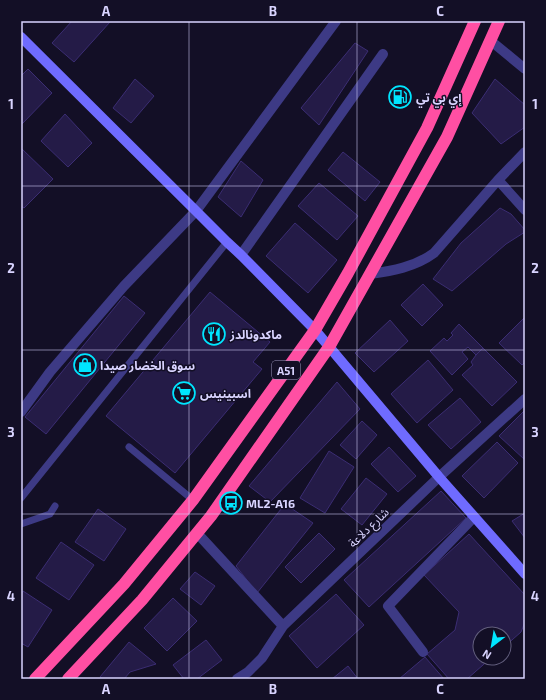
<svg xmlns="http://www.w3.org/2000/svg" width="546" height="700" font-family="'Exo 2','Noto Sans Arabic',sans-serif">
<rect width="100%" height="100%" fill="#130f26"/>
<!-- building -->
<path fill="#241b47" stroke="#3b2d73" d="M72 21H109L110 22 74 62 52 43Z
M355 43 368 51 319 125 301 108Z
M28 69 52 93 21 125V76Z
M135 79 154 96 131 123 113 108Z
M495 79 525 105V127L501 144 472 113Z
M65 114 92 143 68 167 41 141Z
M21 148 53 179 24 208 21 206Z
M343 152 380 182 365 201 328 170Z
M241 161 263 180 241 217 218 197Z
M319 183 358 216 337 240 298 206Z
M500 208 511 214 525 230V232L506 244 452 291 433 279 461 243Z
M295 223 337 260 308 293 266 256Z
M423 284 443 305 422 326 401 305Z
M210 292 270 342 253 362 262 369 175 473 106 416Z
M124 296 145 313 46 434 25 417Z
M525 317V362L522 365 499 343Z
M390 320 408 341 374 372 355 353Z
M459 324 483 348 476 355 468 347 462 352 468 359 452 375 430 351 444 338 447 341 453 335 451 333Z
M483 348 517 382 492 406 462 375 473 365 471 362 476 355Z
M428 360 453 390 417 423 391 394Z
M337 382 360 409 270 502 249 486Z
M460 398 481 422 451 449 428 425Z
M525 410V460L499 436Z
M362 421 377 435 356 459 340 445Z
M497 442 518 463 484 498 462 476Z
M389 447 416 476 398 492 371 464Z
M329 451 354 467 325 513 300 498Z
M366 478 387 494 362 525 341 509Z
M441 491 466 518 369 607 344 580Z
M285 504 313 523 257 593 236 566Z
M98 509 126 529 104 561 75 542Z
M525 513V538L512 521Z
M319 533 335 549 301 583 285 567Z
M469 534 525 595V622L521 632 504 647V634H480V658H491L467 679H449L427 654 455 630 459 612 424 575Z
M61 542 94 565 69 600 36 578Z
M195 572 215 586 201 605 180 589Z
M23 591 52 610 28 647 21 643V595Z
M336 594 364 625 317 668 289 636Z
M173 598 197 621 167 651 144 628Z
M206 640 222 660 197 679H184L173 665Z
M129 642 156 664 130 672 124 679H103L100 677Z
M425 657 444 679H399Z
M348 666 358 679H332Z"/>
<g fill="none" stroke-linecap="round" stroke-linejoin="round">
<!-- lane -->
<path stroke="#3d3a85" stroke-width="7" d="M129 447 193 500
M21 498 227 242
M21 524 50 514 55 506"/>
<!-- street -->
<path stroke="#3d3a85" stroke-width="10" d="M491 41 525 69
M498 180 525 210
M241 255 383 54
M370 274C392 271 415 267 434 253L498 180 525 152
M21 412 50 372 124 286 196 211 336 21
M197 533 283 626
M423 652 388 606 474 517
M237 679 248 672 262 658 283 626 439 477 525 399"/>
<!-- secondary -->
<path stroke="#6f6bff" stroke-width="10" d="M21 37 196 211 227 242 241 255 315 330 439 477 525 574"/>
<!-- highway -->
<path stroke="#ff4fa3" stroke-width="12" d="M35 679 124 584 193 500 315 330 348 273 427 128 475 21
M68 679 142 600 211 516 329 347 447 137 499 21"/>
</g>
<!-- grid -->
<path fill="none" stroke="#d9d4ff" stroke-width="1" stroke-opacity="0.55" d="M189 21V679M357 21V679M21 186H525M21 350H525M21 514H525"/>
<!-- icons -->
<defs>
<g id="fuel-ring" transform="scale(1.15)"><circle r="9.5" fill="#130f26" stroke="#00e5ff" stroke-width="1.5"/><path d="M-5.5-6h7V0h2V4h1.3V-2.5L3-4.5l.8-.8L6-3V5H2.5V1h-1V6h-7ZM-4.2-4.7v3.2H.2V-4.7Z" fill="#00e5ff"/></g>
<g id="restaurant-ring" transform="scale(1.15)"><circle r="9.5" fill="#130f26" stroke="#00e5ff" stroke-width="1.5"/><path d="M-5-6h1v4h1v-4h1v4h1v-4h1v5L-1.5 .5V6h-2V.5L-5-1ZM5-6V6H3V1.5H1.5Q1.5-4 5-6Z" fill="#00e5ff"/></g>
<g id="shop-ring" transform="scale(1.15)"><circle r="9.5" fill="#130f26" stroke="#00e5ff" stroke-width="1.5"/><path d="M-5-2.5h2.3a2.7 3.5 0 0 1 5.4 0H5L5.5 6h-11ZM-1.5-2.5h3a1.5 2.3 0 0 0-3 0Z" fill="#00e5ff"/></g>
<g id="supermarket-ring" transform="scale(1.15)"><circle r="9.5" fill="#130f26" stroke="#00e5ff" stroke-width="1.5"/><path d="M-6-5.5h2.5l.6 2H6L4.5 2H-2.5L-4.4-4H-6ZM-1.5 3.2a1.3 1.3 0 1 0 .1 0ZM3 3.2a1.3 1.3 0 1 0 .1 0Z" fill="#00e5ff"/></g>
<g id="bus-ring" transform="scale(1.15)"><circle r="9.5" fill="#130f26" stroke="#00e5ff" stroke-width="1.5"/><path d="M-5-6H5V4H4V6H2V4H-2V6H-4V4H-5ZM-3.5-4V0h7V-4ZM-3.5 1.2v1.5H-2V1.2ZM2 1.2v1.5H3.5V1.2Z" fill="#00e5ff"/></g>
</defs>
<g fill-rule="evenodd">
<use href="#fuel-ring" x="400" y="97"/>
<use href="#restaurant-ring" x="214" y="334"/>
<use href="#shop-ring" x="85" y="365"/>
<use href="#supermarket-ring" x="184" y="393"/>
<use href="#bus-ring" x="231" y="503"/>
</g>
<g text-anchor="middle" dominant-baseline="central" stroke-width="3" stroke-linejoin="round" paint-order="stroke">
<!-- shield labels -->
<rect fill="#130f26" stroke="#9e99be" stroke-width="1" x="272" y="361" width="28" height="18" rx="3"/>
<g font-size="11" font-weight="bold" fill="#d9d4ff">
<text x="286" y="370">A51</text>
</g>
<!-- poi labels -->
<g font-size="12" font-weight="bold" fill="#d9d4ff" stroke="#130f26" text-anchor="start">
<text x="416" y="97">إي بي تي</text>
<text x="230" y="334">ماكدونالدز</text>
<text x="100" y="365">سوق الخضار صيدا</text>
<text x="200" y="393">اسبينيس</text>
<text x="246" y="503">ML2-A16</text>
</g>
<!-- street labels -->
<g font-size="12" fill="#d9d4ff" stroke="#130f26">
<text transform="translate(368 527) rotate(-44)">شارع دلاعة</text>
</g>
</g>
<!-- border -->
<rect width="546" height="700" fill="none" stroke="#130f26" stroke-width="44"/>
<!-- north arrow -->
<g transform="translate(492 646) rotate(211)"><circle r="19" fill="#130f26" stroke="#625e7d"/>
<path d="M0-3L7 15L0 10L-7 15Z" fill="#00e5ff"/>
<text y="-6" font-size="11" font-weight="bold" text-anchor="middle" fill="#d9d4ff">N</text>
</g>
<rect x="22" y="22" width="502" height="656" fill="none" stroke="#d9d4ff" stroke-width="1.5"/>
<g font-size="13" text-anchor="middle" font-weight="bold" fill="#d9d4ff">
<text x="106" y="16">A</text>
<text x="273" y="16">B</text>
<text x="440" y="16">C</text>
<text x="11" y="109">1</text>
<text x="535" y="109">1</text>
<text x="11" y="273">2</text>
<text x="535" y="273">2</text>
<text x="11" y="437">3</text>
<text x="535" y="437">3</text>
<text x="11" y="601">4</text>
<text x="535" y="601">4</text>
<text x="106" y="694">A</text>
<text x="273" y="694">B</text>
<text x="440" y="694">C</text>
</g>
</svg>
